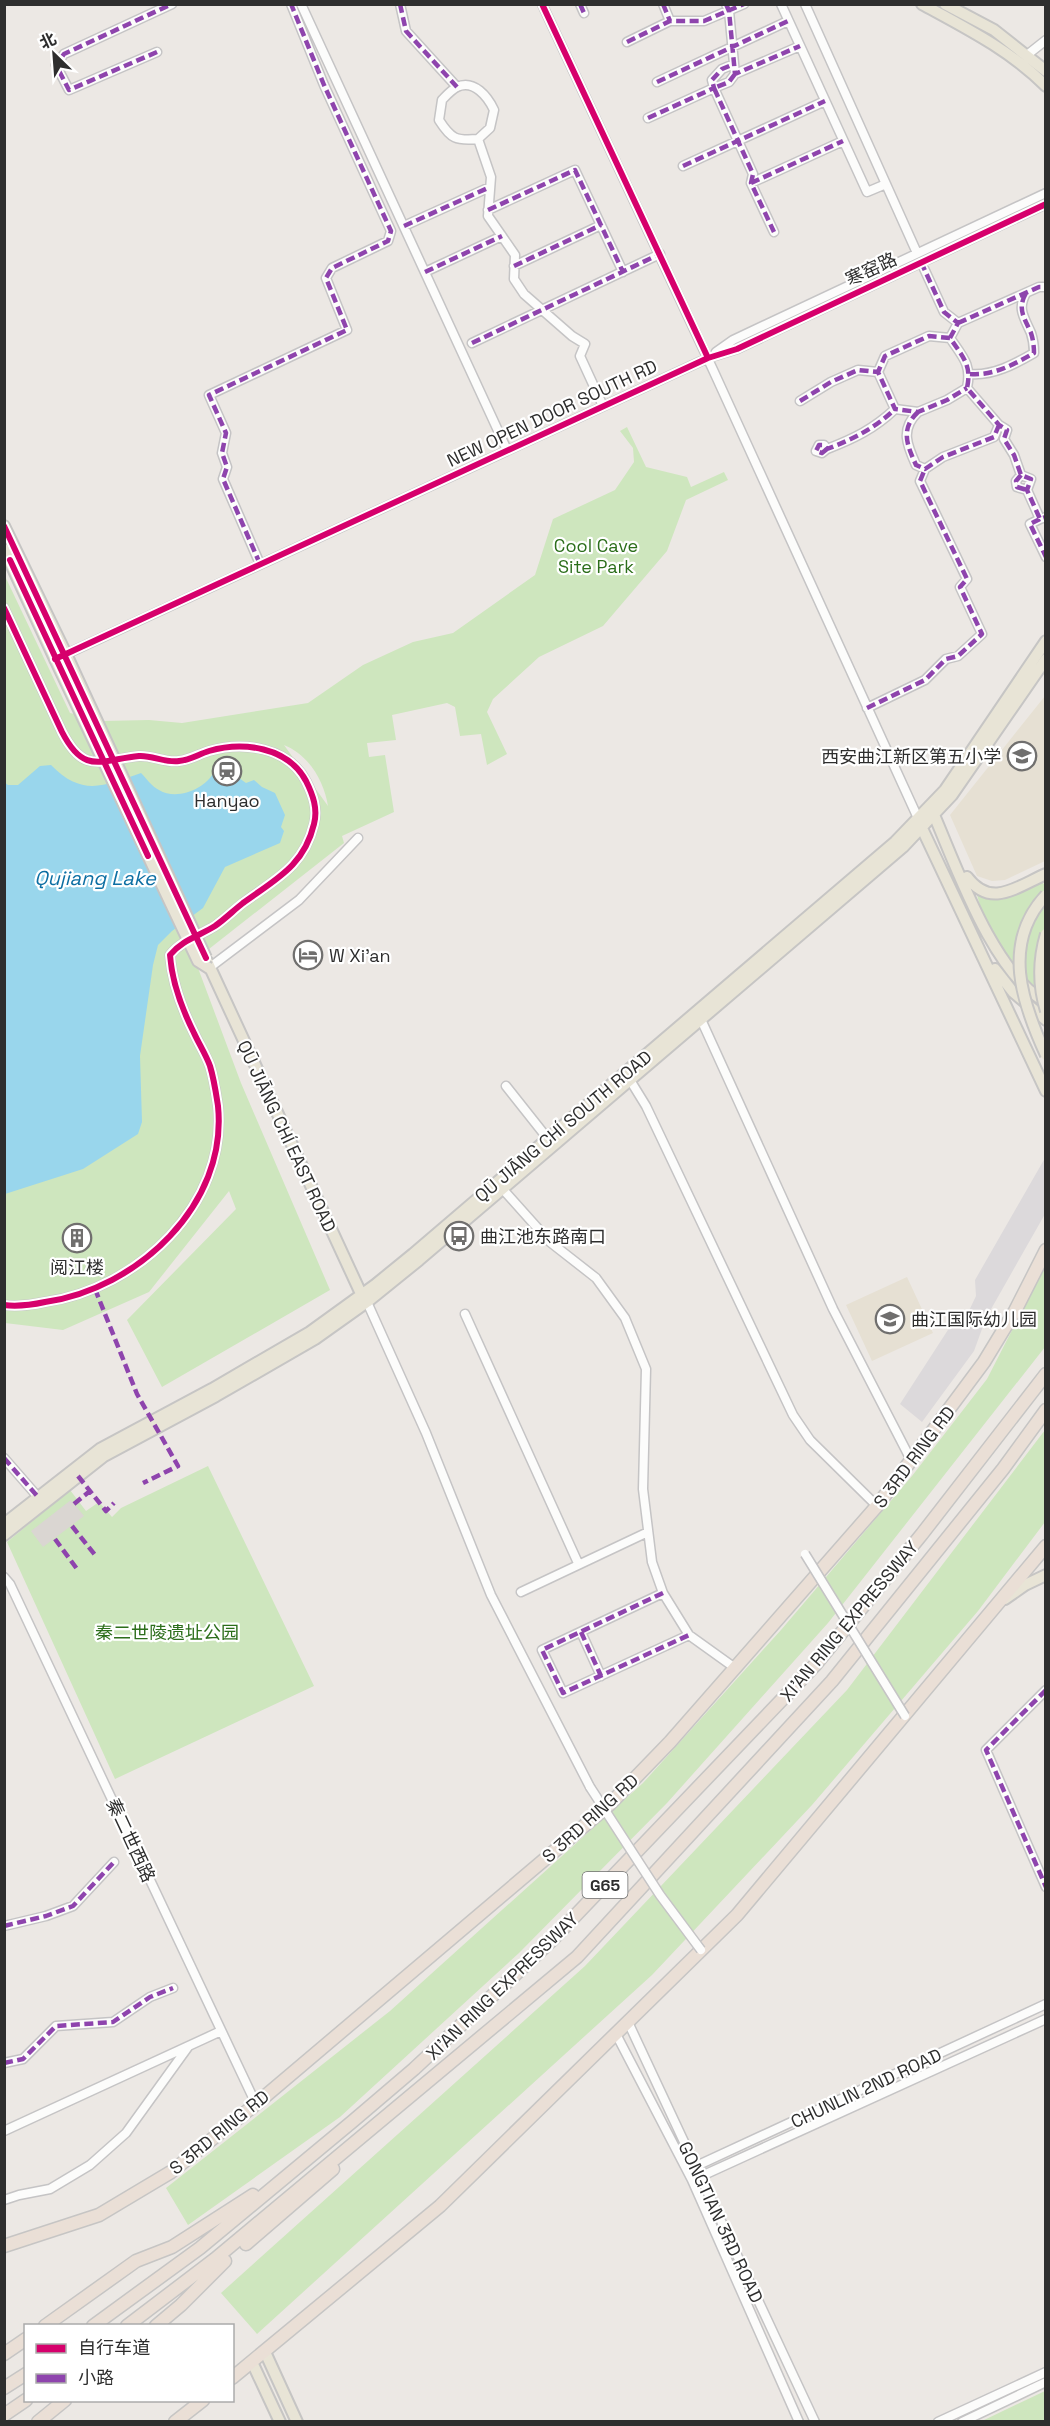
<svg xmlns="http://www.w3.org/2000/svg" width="1050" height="2426" font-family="'Space Grotesk','Noto Sans SC',sans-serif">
<rect width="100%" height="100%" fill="#ece8e4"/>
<!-- industrial -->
<path fill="#dcd9db" d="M1045 1158V1214L986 1318 974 1351 922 1422 900 1404 955 1319 966 1317 976 1296 975 1280Z"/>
<!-- education -->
<path fill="#e6e0d3" d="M1045 696V861L1005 880 992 881 977 876 950 815Z
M907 1277 933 1333 872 1361 846 1305Z"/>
<!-- green -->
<path fill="#cee6be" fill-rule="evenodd" d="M627 427 646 467 687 477 691 487 724 472 728 480 686 500 667 551 603 626 539 657 493 699 487 712 507 754 487 765 481 734 460 736 455 707 447 703 392 715 396 740 367 743 369 757 385 755 394 812 342 836 344 843 195 960 241 1083 330 1290 162 1387 127 1320 236 1209 229 1191 149 1292 63 1330 5 1323 4 574 70 713 103 721 149 720 182 723 308 703 363 665 413 642 453 633 535 575 553 519 615 490 634 462 633 448 620 431ZM284 745C309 755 324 781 328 806Z
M1041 881 1045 885V994C1013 972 986 933 977 895L996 898Z
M1045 1266V1347L828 1623 667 1803 519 1953 340 2117 188 2225 166 2188 390 2011 643 1783 781 1630 912 1476 987 1379Z
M1045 1430V1522L978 1611 812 1805 652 1975 257 2334 221 2293 585 1966 847 1690Z
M208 1466 314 1686 115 1779 7 1542 70 1490 86 1511 99 1502 112 1517 121 1508Z
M1045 2391V2421H982Z"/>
<!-- plaza -->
<path fill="#dad6d2" d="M71 1500 84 1516 43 1547 31 1531Z"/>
<!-- water -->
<path fill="#99d6ec" d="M51 765C82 797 104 786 141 773 146 778 152 787 159 790 177 801 205 789 214 772L232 773 246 783 254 780 262 787 275 793 285 815 281 827 284 831 280 843 225 867 203 908 172 931 158 945 153 965 140 1056 142 1122 138 1134 83 1169 5 1194 4 782 8 785H18L40 766Z"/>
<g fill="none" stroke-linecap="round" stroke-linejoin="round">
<!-- minor casing -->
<g stroke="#c5c4c5" stroke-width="11">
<path id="minor" d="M301 4 507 450
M400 4 406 31 457 87
M542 4 714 372 917 816
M580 4 584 13
M663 4 670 21
M726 4 729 11 735 74 800 46
M781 4 867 192 886 184
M805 4 917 253
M627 42 670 21H704L744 4
M157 52 69 90 56 65 64 54 172 4
M1027 55 1046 40
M735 74 729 82 714 88 753 174 751 183 774 232
M657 82 788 21
M648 118 714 88 712 80 722 69 734 64
M478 139C456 141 451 139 439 120L442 100C446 96 451 90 457 87 474 79 488 97 494 110L490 128 478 139 491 177 488 216 515 255 514 279 524 294 572 336 585 344 580 356 603 406
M683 166 825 101
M751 183 843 141
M488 210 575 170 623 272
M404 226 490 187
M921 262 944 312 958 323 950 338C963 357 972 365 967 388L999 425 1007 430 1004 439 1014 455 1021 475 1031 479 1027 490 1040 519 1046 517
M514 266 601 225
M425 272 502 236
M958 323 1039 287H1046
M950 338 929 336 885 356 878 372 895 409 918 412 947 400 967 388
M472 343 660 254
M716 352 733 340 1046 193
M970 374C993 376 1015 364 1034 353 1034 346 1033 339 1031 333 1024 317 1017 309 1026 293
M800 401 831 382 858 370 878 372
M918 412C900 429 907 445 916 465L925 469 943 457 994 437 999 425
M827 449 822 453 816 451 819 445H824L827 449C853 439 874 429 895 409
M1021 475 1016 481 1017 487 1027 490
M1040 519 1030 524 1046 557
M260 564 223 479 227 467 222 453 226 433 209 395 347 330 326 278 332 268 388 241 391 231 324 85 291 4
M4 608 62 732C84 775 100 760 139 756 152 755 165 763 179 761 190 760 199 754 209 751 243 741 288 747 306 781 313 795 318 809 314 824 304 866 276 879 243 903 234 910 225 919 215 926 199 936 182 940 170 955 172 983 182 1009 194 1033 199 1044 206 1055 210 1066 214 1079 216 1093 218 1106 228 1205 137 1289 45 1302 31 1305 19 1307 4 1305
M62 656 708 358 737 349 1046 204
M867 708 925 680 946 659 958 656 982 634 960 587 967 579 920 481 925 469
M209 968 299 900 358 838
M699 1015 833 1309 912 1462
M630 1080 646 1106 793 1415 810 1440 877 1506
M506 1086 548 1139
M499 1185 550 1242 596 1278 625 1318 646 1369 643 1489 652 1562 663 1593 689 1635 735 1668
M367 1302 426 1433 491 1595 590 1787
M465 1314 578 1563
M4 1458 38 1497
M4 1577 10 1584 256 2104
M521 1592 648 1532
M663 1593 542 1650 563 1693 689 1635
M581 1632 601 1676
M1046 1690 986 1750 1046 1887
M4 1926 46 1916 73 1906 114 1862
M628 2022 815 2422
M616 2034 692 2180 799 2422
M4 2063 23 2059 56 2026 113 2022 150 1997 173 1988
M4 2131 221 2031
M692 2168 1046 2004
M695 2179 1046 2019
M4 2200 19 2195 50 2189 90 2165 126 2133 188 2047
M938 2422 1046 2372
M962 2422 1046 2382"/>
</g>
<!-- major casing -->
<g stroke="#c6c5c4" stroke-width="14">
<path id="major" d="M922 4C966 28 1010 50 1046 86
M945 4 994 30 1046 71
M4 526 66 654
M4 549 55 659
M930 816 934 815C957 868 994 975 1046 1002
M919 822 1046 1091
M967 877C991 909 1016 887 1046 874
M207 961 363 1298
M995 969 1013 992 1046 1020
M4 1524 100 1449 212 1389 310 1332 375 1285 413 1254 895 842 945 790 1046 641
M4 1535 104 1456 216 1396 315 1339 367 1302 419 1260 903 847 952 795 1046 659
M1005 1599 1025 1585 1046 1575
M265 2352 297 2422
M252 2362 280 2422"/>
</g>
<!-- highway casing -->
<g stroke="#c6c5c4" stroke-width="15">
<path id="highway" d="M246 2244 333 2169
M4 2246 99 2215 171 2172 256 2104 610 1804 670 1742 877 1506 984 1362 1015 1311 1046 1250
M45 2326 136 2261 172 2247 253 2195
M93 2326 200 2248 353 2121 414 2069 552 1940 816 1664 922 1534 1046 1374
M127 2326 215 2259 577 1957 832 1681 1003 1469 1046 1410
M156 2326 181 2305 225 2261
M4 2354 26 2339
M232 2378 440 2206 737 1915 1046 1546
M4 2388 26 2374
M4 2415 26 2400
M38 2422 65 2400
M175 2422 203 2400"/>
</g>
<!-- minor -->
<use href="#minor" stroke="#fcfcfb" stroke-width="8"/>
<!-- major -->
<use href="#major" stroke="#e8e4d6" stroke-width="10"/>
<!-- highway -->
<use href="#highway" stroke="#eadfd6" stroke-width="12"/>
<!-- minor-bridge casing -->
<g stroke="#c5c4c5" stroke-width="11" stroke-linecap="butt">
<path id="minor-bridge" d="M805 1554 905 1716
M590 1787 660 1895 701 1950"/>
</g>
<!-- major-bridge casing -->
<g stroke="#c6c5c4" stroke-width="14" stroke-linecap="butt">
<path id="major-bridge" d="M66 654 206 958
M55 659 198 961 209 968
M1046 895C1001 943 1022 1003 1046 1055
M1046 934C1038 961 1038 985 1046 1011"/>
</g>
<!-- minor-bridge -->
<use href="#minor-bridge" stroke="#fcfcfb" stroke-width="8"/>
<!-- major-bridge -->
<use href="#major-bridge" stroke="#e8e4d6" stroke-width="10"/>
<!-- quiet -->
<path stroke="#8e44ad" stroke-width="4.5" stroke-dasharray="9 4.5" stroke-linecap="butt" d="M400 4 406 31 457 87
M580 4 584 13
M663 4 670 21
M726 4 729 11 735 74 800 46
M627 42 670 21H704L744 4
M157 52 69 90 56 65 64 54 172 4
M735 74 729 82 714 88 753 174 751 183 774 232
M657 82 788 21
M648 118 714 88 712 80 722 69 734 64
M683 166 825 101
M751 183 843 141
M488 210 575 170 623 272
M404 226 490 187
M921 262 944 312 958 323 950 338C963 357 972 365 967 388L999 425 1007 430 1004 439 1014 455 1021 475 1031 479 1027 490 1040 519 1046 517
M514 266 601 225
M425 272 502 236
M958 323 1039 287H1046
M950 338 929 336 885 356 878 372 895 409 918 412 947 400 967 388
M472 343 660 254
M970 374C993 376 1015 364 1034 353 1034 346 1033 339 1031 333 1024 317 1017 309 1026 293
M800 401 831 382 858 370 878 372
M918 412C900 429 907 445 916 465L925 469 943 457 994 437 999 425
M827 449 822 453 816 451 819 445H824L827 449C853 439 874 429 895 409
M1021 475 1016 481 1017 487 1027 490
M1040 519 1030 524 1046 557
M260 564 223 479 227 467 222 453 226 433 209 395 347 330 326 278 332 268 388 241 391 231 324 85 291 4
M867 708 925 680 946 659 958 656 982 634 960 587 967 579 920 481 925 469
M95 1289 137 1394 178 1466 143 1483
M4 1458 38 1497
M78 1476 106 1511 114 1503
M74 1504 90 1491
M72 1526 95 1555
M55 1539 77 1569
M663 1593 542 1650 563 1693 689 1635
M581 1632 601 1676
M1046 1690 986 1750 1046 1887
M4 1926 46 1916 73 1906 114 1862
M4 2063 23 2059 56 2026 113 2022 150 1997 173 1988"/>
<!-- cycleway casing -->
<g stroke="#fff" stroke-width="10">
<path id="cycleway" d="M542 4 708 358
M4 526 206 958
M10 560 148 856
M4 608 62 732C84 775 100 760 139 756 152 755 165 763 179 761 190 760 199 754 209 751 243 741 288 747 306 781 313 795 318 809 314 824 304 866 276 879 243 903 234 910 225 919 215 926 199 936 182 940 170 955 172 983 182 1009 194 1033 199 1044 206 1055 210 1066 214 1079 216 1093 218 1106 228 1205 137 1289 45 1302 31 1305 19 1307 4 1305
M55 659 708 358 737 349 1046 204"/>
</g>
<!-- cycleway -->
<use href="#cycleway" stroke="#d6006c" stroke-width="6"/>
</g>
<!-- icons -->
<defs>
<g id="school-ring" transform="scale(1.5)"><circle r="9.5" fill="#fff" stroke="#706f6e" stroke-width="1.5"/><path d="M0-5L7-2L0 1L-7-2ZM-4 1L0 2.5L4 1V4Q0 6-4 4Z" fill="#706f6e"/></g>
<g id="station-ring" transform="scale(1.5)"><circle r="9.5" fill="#fff" stroke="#706f6e" stroke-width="1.5"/><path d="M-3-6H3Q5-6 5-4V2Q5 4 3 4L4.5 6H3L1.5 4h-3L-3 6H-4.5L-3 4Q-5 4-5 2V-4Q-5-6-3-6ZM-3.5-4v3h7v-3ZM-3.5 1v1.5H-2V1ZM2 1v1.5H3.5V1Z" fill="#706f6e"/></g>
<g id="hotel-ring" transform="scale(1.5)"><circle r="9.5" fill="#fff" stroke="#706f6e" stroke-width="1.5"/><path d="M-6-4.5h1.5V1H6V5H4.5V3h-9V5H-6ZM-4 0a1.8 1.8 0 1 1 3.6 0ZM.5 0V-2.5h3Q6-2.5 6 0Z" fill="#706f6e"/></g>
<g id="bus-ring" transform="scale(1.5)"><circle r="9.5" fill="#fff" stroke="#706f6e" stroke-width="1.5"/><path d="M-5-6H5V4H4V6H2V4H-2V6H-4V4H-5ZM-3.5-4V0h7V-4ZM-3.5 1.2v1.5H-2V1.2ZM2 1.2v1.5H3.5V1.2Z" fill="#706f6e"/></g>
<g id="building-ring" transform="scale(1.5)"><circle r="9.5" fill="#fff" stroke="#706f6e" stroke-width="1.5"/><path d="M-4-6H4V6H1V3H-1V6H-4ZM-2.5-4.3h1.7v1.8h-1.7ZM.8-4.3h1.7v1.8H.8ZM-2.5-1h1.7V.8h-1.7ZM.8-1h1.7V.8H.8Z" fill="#706f6e"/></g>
</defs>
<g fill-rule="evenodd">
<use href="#school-ring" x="1022" y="756"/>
<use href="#station-ring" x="227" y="771"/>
<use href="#hotel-ring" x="308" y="955"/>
<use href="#bus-ring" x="459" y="1236"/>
<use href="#building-ring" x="77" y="1238"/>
<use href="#school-ring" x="890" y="1319"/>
</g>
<g text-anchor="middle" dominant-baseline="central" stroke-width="4.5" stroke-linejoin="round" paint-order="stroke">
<!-- shield labels -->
<rect fill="#fff" stroke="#6d6d6d" stroke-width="1.5" x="582.5" y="1872" width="45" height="26" rx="4.5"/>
<g font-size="16" font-weight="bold" fill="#2e2e2e">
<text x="605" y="1885">G65</text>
</g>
<!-- street labels -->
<g font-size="18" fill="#2e2e2e" stroke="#fff">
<text transform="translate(871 269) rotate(-25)">寒窑路</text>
<text transform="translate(552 413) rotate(-25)">NEW OPEN DOOR SOUTH RD</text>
<text transform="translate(563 1126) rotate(-40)">QŪ JIĀNG CHÍ SOUTH ROAD</text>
<text transform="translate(287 1136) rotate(65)">QŪ JIĀNG CHÍ EAST ROAD</text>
<text transform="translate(914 1457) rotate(-53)">S 3RD RING RD</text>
<text transform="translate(849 1621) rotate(-50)">XI'AN RING EXPRESSWAY</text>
<text transform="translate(590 1818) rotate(-42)">S 3RD RING RD</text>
<text transform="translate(131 1840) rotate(65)">秦二世西路</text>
<text transform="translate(502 1986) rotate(-44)">XI'AN RING EXPRESSWAY</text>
<text transform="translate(866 2088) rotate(-25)">CHUNLIN 2ND ROAD</text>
<text transform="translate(219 2132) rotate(-39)">S 3RD RING RD</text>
<text transform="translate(721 2222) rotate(65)">GONGTIAN 3RD ROAD</text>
</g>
<!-- park labels -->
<g font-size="18" fill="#2c6e1b" stroke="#fff">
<text x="596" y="545">Cool Cave<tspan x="596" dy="21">Site Park</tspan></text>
<text x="167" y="1632">秦二世陵遗址公园</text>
</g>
<!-- poi labels -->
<g font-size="18" fill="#2e2e2e" stroke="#fff" text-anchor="start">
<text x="1001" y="756" text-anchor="end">西安曲江新区第五小学</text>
<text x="227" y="800" text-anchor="middle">Hanyao</text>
<text x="329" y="955">W Xi'an</text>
<text x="480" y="1236">曲江池东路南口</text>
<text x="77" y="1267" text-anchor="middle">阅江楼</text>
<text x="911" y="1319">曲江国际幼儿园</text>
</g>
<!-- water labels -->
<g font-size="20" font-style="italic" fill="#0d6fa3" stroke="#fff">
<text x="95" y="878">Qujiang Lake</text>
</g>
</g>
<!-- border -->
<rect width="1050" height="2426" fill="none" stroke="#2e2e2e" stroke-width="12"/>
<!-- legend -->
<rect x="24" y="2324" width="210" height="78" fill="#ffffff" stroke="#ababab" stroke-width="1.5"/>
<rect x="36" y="2344" width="30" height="9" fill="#d6006c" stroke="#ababab" stroke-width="1.5"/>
<text x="78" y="2354" font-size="18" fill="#2e2e2e">自行车道</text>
<rect x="36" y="2374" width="30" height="9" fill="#8e44ad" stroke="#ababab" stroke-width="1.5"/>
<text x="78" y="2384" font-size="18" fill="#2e2e2e">小路</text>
<!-- north arrow -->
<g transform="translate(54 54) rotate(335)" stroke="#ffffff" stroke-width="4.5" paint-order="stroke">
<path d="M0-4.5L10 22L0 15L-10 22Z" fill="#2e2e2e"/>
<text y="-9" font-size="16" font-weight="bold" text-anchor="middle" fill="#2e2e2e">北</text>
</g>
</svg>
